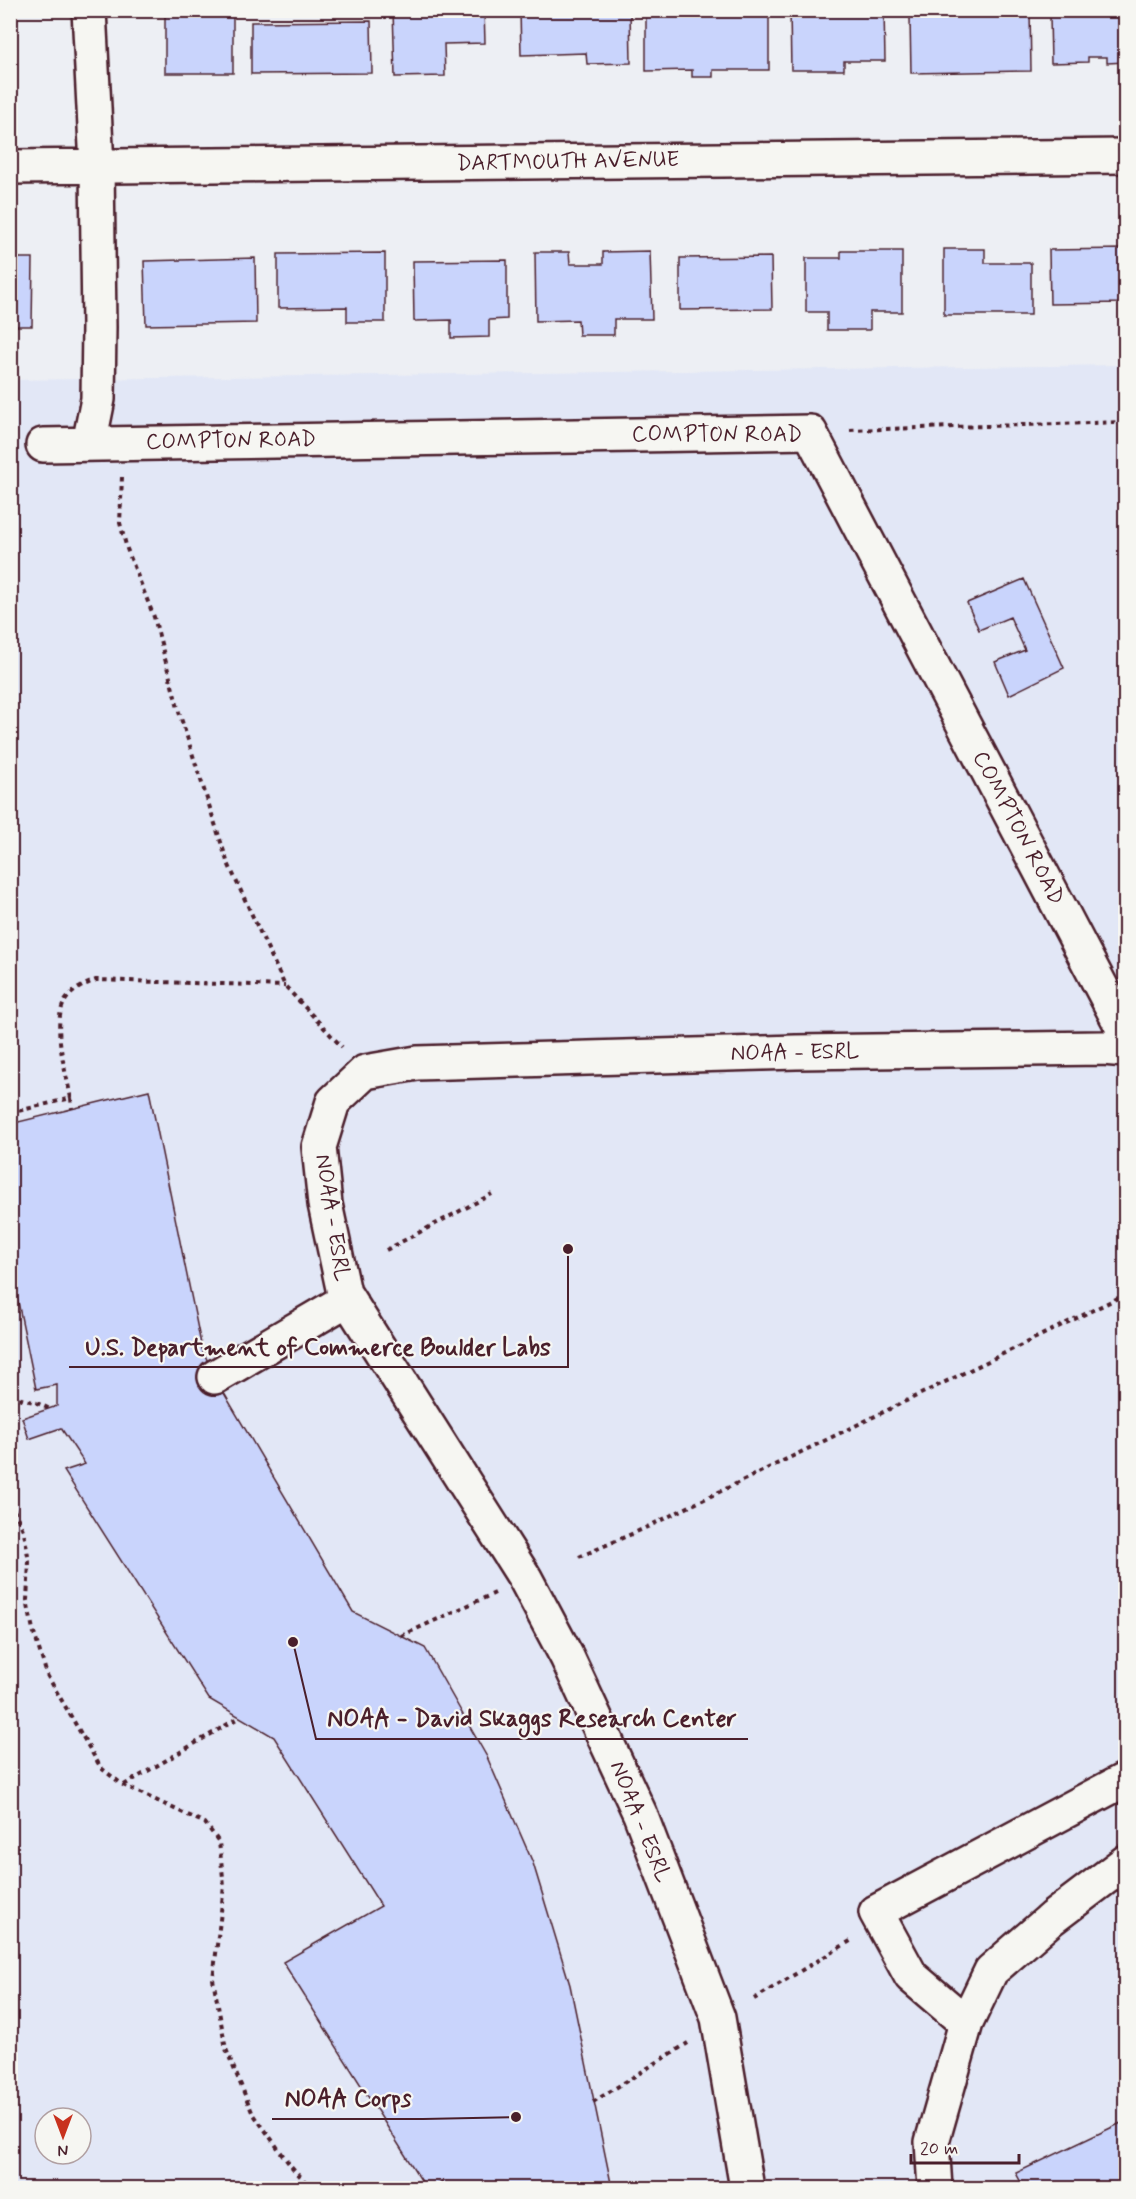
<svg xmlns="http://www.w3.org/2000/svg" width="1136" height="2199" font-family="Mynerve,sans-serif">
<rect width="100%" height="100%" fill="#edeff4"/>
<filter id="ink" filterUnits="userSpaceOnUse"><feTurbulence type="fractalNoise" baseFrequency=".0167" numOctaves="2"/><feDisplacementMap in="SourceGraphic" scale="12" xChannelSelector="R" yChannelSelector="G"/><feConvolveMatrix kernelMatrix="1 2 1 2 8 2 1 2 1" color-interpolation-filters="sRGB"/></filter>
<g filter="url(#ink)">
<!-- built -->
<path fill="#e2e7f6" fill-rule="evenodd" d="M1125 365V2188H11L10 380ZM45 2118H81V2154H45Z"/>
<!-- building -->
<path fill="#c9d4fc" stroke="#4a1f2b" stroke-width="1.5" d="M165 10 233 11V73H165Z
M393 10H484L485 43 444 44 445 76 395 77Z
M520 10H630L631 63 587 64 586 53 521 55Z
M702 10H738V16L769 15V70H713V77H692V70L646 71V16H702Z
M790 10H884L885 61H844V70H791Z
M950 10H1030L1031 71 911 73 910 17 950 16Z
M1080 10H1126V62L1107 63V57H1088V62L1051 63 1050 15H1080Z
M371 21 372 73 251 74V22Z
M944 249H985V263H1031V315H944Z
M1126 249V303L1050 304 1049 250Z
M650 251 652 319H614V335H579L578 320 536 321 535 252H569L570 264H603V252Z
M841 251H902V312H870V330H827V312H806V258H841Z
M385 253V322H347V307L278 308V254Z
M771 257 772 309 680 310V258Z
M10 258H33L32 326H10Z
M255 258 256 323 146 325 144 261Z
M507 260V319L489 320V337L451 338V320L414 321 413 261Z
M1024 579 1064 668 1009 695 995 662 1025 650 1010 617 979 630 967 603Z
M149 1090 202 1349 218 1383 353 1612 425 1648 487 1757 533 1863 570 1985 612 2188H444L442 2182 431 2188H426L283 1962 381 1906 274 1737 209 1699 64 1471 85 1464 61 1428 29 1439 22 1418 57 1406V1385L36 1389 10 1263V1124Z
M1121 2123 1126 2129V2188H1024L1016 2173Z"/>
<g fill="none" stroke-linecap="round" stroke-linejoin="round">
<!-- minor casing -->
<g stroke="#4a1f2b" stroke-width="38">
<path id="minor" d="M89 10 97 166 99 327 98 399 89 444
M10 167 1126 156
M43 445 810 432 1126 1034
M215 1377 348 1299
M966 2023 911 1976 876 1912 1126 1779
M747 2188 718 2018 640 1814 567 1657 525 1578 344 1293 325 1204 319 1147 333 1102 365 1072 417 1063 796 1052 1103 1048 1126 1050
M935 2188 932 2142 966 2023 991 1971 1052 1918 1126 1862"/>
</g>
<!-- path -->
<path stroke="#4a1f2b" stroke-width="4" stroke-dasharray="4.5 4.5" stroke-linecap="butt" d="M850 430 1126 422
M122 477 120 523 127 549 154 617 179 712 227 861 285 986 342 1047
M71 1098 72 1109
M10 1113 71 1098C66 1072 51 1024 65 1001 72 990 85 984 96 980L285 986
M386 1250 492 1194
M10 1396 37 1403 50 1409
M10 1501 24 1532 29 1562 27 1600 33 1630 47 1675 101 1768 123 1785 205 1823 219 1842 224 1886 213 1979 226 2049 252 2112 290 2165 311 2188
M579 1557 643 1529 1126 1294
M401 1636 495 1593
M124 1785 240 1717
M754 1999 852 1940
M593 2102 688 2043"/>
<!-- minor -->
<use href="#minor" stroke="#f6f6f2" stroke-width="33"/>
</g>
</g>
<g text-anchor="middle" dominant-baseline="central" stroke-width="4.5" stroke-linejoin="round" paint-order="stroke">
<!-- street labels -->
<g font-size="22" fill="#4a1f2b" stroke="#f6f6f2">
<text transform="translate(568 162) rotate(-1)">DARTMOUTH AVENUE</text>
<text x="717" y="435">COMPTON ROAD</text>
<text transform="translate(231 441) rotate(-1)">COMPTON ROAD</text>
<text transform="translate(1018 828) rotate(62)">COMPTON ROAD</text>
<text transform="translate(795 1053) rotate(-1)">NOAA - ESRL</text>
<text transform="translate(332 1218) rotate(81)">NOAA - ESRL</text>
<text transform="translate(640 1822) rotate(68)">NOAA - ESRL</text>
</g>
</g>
<!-- callouts -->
<path fill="none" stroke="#4a1f2b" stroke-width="2" d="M568 1249L568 1367H69M293 1642L316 1739H748M516 2117L423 2119H272"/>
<g fill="#4a1f2b" stroke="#f6f6f2" stroke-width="2">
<circle cx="568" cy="1249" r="6"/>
<circle cx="293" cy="1642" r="6"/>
<circle cx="516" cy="2117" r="6"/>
</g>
<g font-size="24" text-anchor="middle" font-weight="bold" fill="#4a1f2b" stroke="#f6f6f2" stroke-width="4.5" stroke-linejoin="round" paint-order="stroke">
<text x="318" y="1355">U.S. Department of Commerce Boulder Labs</text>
<text x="532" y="1726">NOAA - David Skaggs Research Center</text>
<text x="348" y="2106">NOAA Corps</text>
</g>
<!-- margin -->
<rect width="1136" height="2199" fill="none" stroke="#f6f6f2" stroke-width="36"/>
<rect x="18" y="18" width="1100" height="2163" fill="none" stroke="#4a1f2b" stroke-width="2" filter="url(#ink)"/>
<!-- north arrow -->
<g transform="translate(63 2136) rotate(180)"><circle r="28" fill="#f6f6f2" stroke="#b1a0a2" stroke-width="1.5"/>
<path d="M0-4.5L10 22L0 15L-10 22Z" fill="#c8321e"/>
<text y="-9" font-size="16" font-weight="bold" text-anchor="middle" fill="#4a1f2b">N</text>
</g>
<!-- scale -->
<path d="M911 2154v9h108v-9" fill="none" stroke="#4a1f2b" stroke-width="3"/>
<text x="920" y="2154" font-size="18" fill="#4a1f2b" stroke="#f6f6f2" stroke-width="4.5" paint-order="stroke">20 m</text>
</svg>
